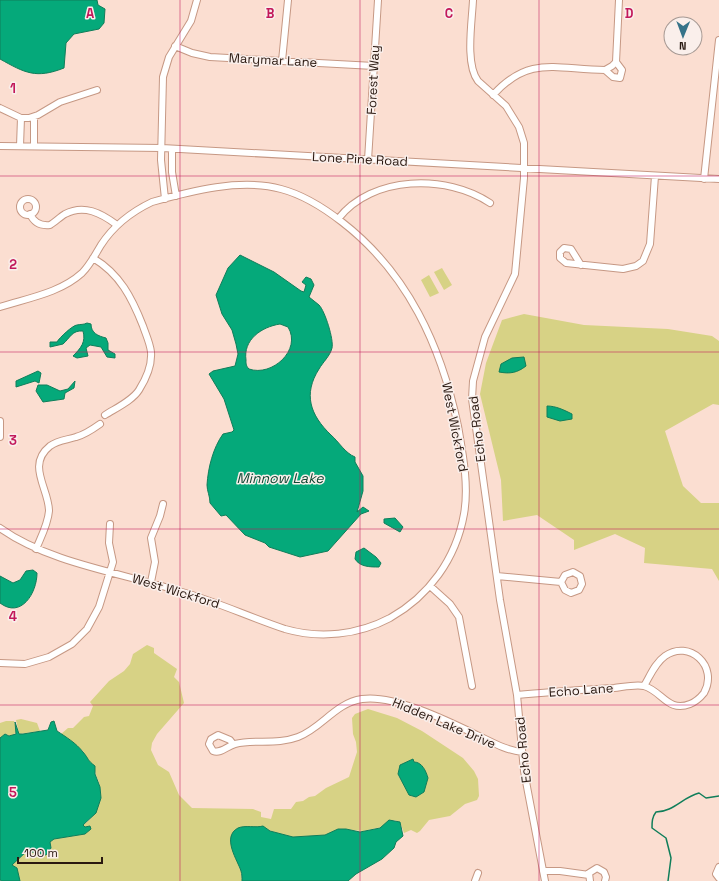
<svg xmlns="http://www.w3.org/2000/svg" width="719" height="881" font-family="'Space Grotesk',sans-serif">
<rect width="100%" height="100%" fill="#fbded1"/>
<!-- green -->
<path fill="#d7d285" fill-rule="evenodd" d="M442 268 452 285 444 290 434 272Z
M429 275 439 293 430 297 421 280Z
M524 314 584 325 668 329 712 336 719 341V405L713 404 665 431 683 486 701 503H719V581L712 569 644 563 645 548 615 534 574 550V540L537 515 503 521 501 480 480 394 486 363 502 320Z
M147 645 154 648V653L177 669 174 677 179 682 184 703 157 734 152 743 151 750 158 765 169 772 179 795 192 808 253 809 261 812V817L271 819 274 809H291L296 802 303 801 309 797 315 796 326 788 349 777 357 752 356 742 353 734 352 718 355 714 368 709 397 718 422 731 463 758 474 771 478 779 479 796 477 800 465 804 450 816 429 820 420 831 417 833 411 830 404 833 400 822 394 820 382 827 363 831 342 829 325 835 293 837 277 833 260 827H246L236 859 241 871 242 881H20L16 868 12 865 27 851 47 852 51 848 50 842 54 839 85 834 88 831 89 826 85 827 83 825C95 818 103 801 100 787 99 779 94 775 95 766L89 762 83 751 61 734 68 728H73L84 717 89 716 93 706 90 702 109 681 124 671 130 664 133 654ZM413 759 414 762C422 762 426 771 428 778L424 792 416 797 411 796 398 775 400 765Z
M21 719 37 723 40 731 19 734 16 720Z
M6 721H14L17 732 11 736 5 734 0 738V723Z"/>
<!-- water -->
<path fill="#05a97a" stroke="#107e5a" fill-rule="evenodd" d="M0 0H97L98 5 105 9 104 23 99 29 74 34 66 43 64 68C36 79 25 73 0 59Z
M240 255 274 272 301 291 304 292 306 285 302 282 306 277 311 279 314 285 309 297C312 300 316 302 319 305 325 311 334 340 332 348 330 356 323 362 319 369 303 394 310 415 331 435 339 442 345 453 355 457V462L363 476V491L357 512 363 507 369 511 361 514 328 551 300 557 269 547 265 543 245 535 226 515 221 516 210 503C210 496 207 491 207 485 208 468 213 448 223 434L232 432 234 430 224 399 209 374 213 371 235 366 238 354 236 344 232 330 222 314 216 295 228 268ZM280 324 288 327C302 350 272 377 249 369 246 366 246 364 246 360 243 340 261 327 280 324Z
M87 323 91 324C91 333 98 336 106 338L108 343V350L115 354V358L107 357 101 347 90 345 86 348 88 356 77 358 73 356C81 348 86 342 83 331 72 330 70 338 63 344L50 347V342H57C59 338 73 325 77 325 81 324 83 325 87 323Z
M524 357 526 366C517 373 510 374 499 372L501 364 512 358Z
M38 371 41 373 39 383 35 381 16 387V381Z
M75 381 74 388 65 393 64 399 43 402 36 391 38 385H47L60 391 68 389Z
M547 406C556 406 564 410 572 414V419L560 421 547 417Z
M395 518 403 527 400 532 384 523V519Z
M364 548 376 557 381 563 379 567C370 567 360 567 355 559L356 552Z
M33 570 37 573C37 593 21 619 0 603V576L13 583 20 580 26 571Z
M54 721 57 731C66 737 76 743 83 752 89 759 87 760 95 766V774L100 787 101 798 96 813 83 825 85 827 90 826 91 829 85 834 54 839 50 842 51 848 46 855 27 851 12 865 17 868 20 881H2L0 880V738L5 734 9 736 16 734 15 722 19 734H23L48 730 51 722Z
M413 759 414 762C422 762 426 771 428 778L424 792 416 797 409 795 398 774 400 765Z
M389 820 400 822 403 836 396 842 394 848 382 859 356 874 348 881H242C242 878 242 874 241 871 238 861 221 837 238 828 245 825 256 828 263 826L270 831 293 837 325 835 338 829H346L360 832 380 828Z"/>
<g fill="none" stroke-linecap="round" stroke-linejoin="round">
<!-- stream -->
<path stroke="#107e5a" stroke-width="1.5" d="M668 881 671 858 666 838 652 828C652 822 652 817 656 812 673 812 683 797 699 793L706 798 719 796"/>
<!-- minor casing -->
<g stroke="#c69884" stroke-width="8">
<path id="minor" d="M473 0C472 22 465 64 478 81L506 106 519 127 524 143V178L515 274 485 337 473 381 472 399 500 600 517 695 524 771 545 881
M175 46 192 53 210 57 374 66
M282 61 288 0
M605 70 613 77 620 78 622 70 616 62
M493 95C530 54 558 70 605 70L612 66 616 62 619 0
M0 108 21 118H29L38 115 60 102 97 90
M34 117V146
M0 146 162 148 719 179
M20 146 21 118
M172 149V172L176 196
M368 160 378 0
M704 179 719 40
M165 199 161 160 163 77 169 57 191 21 197 0
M20 207a8 8 0 1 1 16 0a8 8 0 1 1-16 0Z
M30 214C34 223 41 226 50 225 55 222 60 217 65 214 84 204 101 213 117 225
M338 219C372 175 447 174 490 203
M93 258C120 274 132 298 143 326 146 335 150 343 151 352 152 365 146 379 139 390 132 401 116 408 105 415
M581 265 571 249 564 248 560 252V258L566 263 623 269 636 266 643 261 650 244 655 176
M0 307C28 298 60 293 82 273 90 265 95 255 101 245 114 225 131 212 152 202 191 191 241 178 281 189 304 195 324 208 342 222 408 273 441 346 458 426 463 455 469 486 464 514 456 559 429 596 390 618 358 635 320 639 285 629 249 617 215 601 179 591 122 573 49 563 0 528
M0 421V437
M36 549C41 537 48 524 49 511 49 489 26 465 50 446 58 440 67 440 76 437 84 435 93 429 100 424
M497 576 561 582 565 590 571 593 579 590 582 584 580 576 573 572 565 575 561 582
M151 582 155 562 151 538 160 516 163 504
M430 586 450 604 459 617 472 686
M0 663 25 664 49 657 72 644 87 629 99 607 113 562 109 543 110 524
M517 695C549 692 582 690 614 688 623 687 636 684 644 686 662 691 668 713 690 704 695 702 700 698 704 693 719 666 689 639 665 656 655 663 650 676 644 686
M233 744 230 740 218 735 211 739 209 744 213 751C221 754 227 746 235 744 255 739 277 745 298 737 322 728 335 703 362 699 393 694 448 721 477 735 492 742 505 750 522 752
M719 867 716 874 719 878
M543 871H560L589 875
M475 881 478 873
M590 881 589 873 597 868 604 872 606 877 605 881"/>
</g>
<!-- minor -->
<use href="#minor" stroke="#fff" stroke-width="6"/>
</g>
<!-- grid -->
<path fill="none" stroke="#c2185b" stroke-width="1" stroke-opacity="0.55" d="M180 0V881M360 0V881M539 0V881M0 176H719M0 352H719M0 529H719M0 705H719"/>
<g text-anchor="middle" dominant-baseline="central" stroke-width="3" stroke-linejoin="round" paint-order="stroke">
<!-- street labels -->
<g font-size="13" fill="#291810" stroke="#faefeb">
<text transform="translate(273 60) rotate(3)">Marymar Lane</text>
<text transform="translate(373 80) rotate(-87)">Forest Way</text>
<text transform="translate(360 159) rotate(3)">Lone Pine Road</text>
<text transform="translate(455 427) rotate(79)">West Wickford</text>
<text transform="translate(477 429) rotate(-97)">Echo Road</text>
<text transform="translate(176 591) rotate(17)">West Wickford</text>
<text transform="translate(581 690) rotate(-4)">Echo Lane</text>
<text transform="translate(444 723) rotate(23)">Hidden Lake Drive</text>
<text transform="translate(523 750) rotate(-96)">Echo Road</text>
</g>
<!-- water labels -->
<g font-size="14" font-style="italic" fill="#114834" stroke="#faefeb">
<text x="280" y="478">Minnow Lake</text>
</g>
</g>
<g font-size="13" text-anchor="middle" font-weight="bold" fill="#c2185b" stroke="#faefeb" stroke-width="3" stroke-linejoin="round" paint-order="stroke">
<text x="90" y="18">A</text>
<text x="270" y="18">B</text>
<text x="449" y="18">C</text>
<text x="629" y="18">D</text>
<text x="13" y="93">1</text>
<text x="13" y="269">2</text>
<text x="13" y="445">3</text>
<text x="13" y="621">4</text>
<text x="13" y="797">5</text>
</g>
<!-- north arrow -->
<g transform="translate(683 36) rotate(181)"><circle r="19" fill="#faefeb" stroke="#a69993"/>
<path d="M0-3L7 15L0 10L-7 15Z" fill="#367389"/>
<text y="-6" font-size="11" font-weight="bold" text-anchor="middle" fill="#291810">N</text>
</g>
<!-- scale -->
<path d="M18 857v6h84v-6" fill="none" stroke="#291810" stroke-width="2"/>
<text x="24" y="857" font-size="12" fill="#291810" stroke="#faefeb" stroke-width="3" paint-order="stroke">100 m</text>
</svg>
